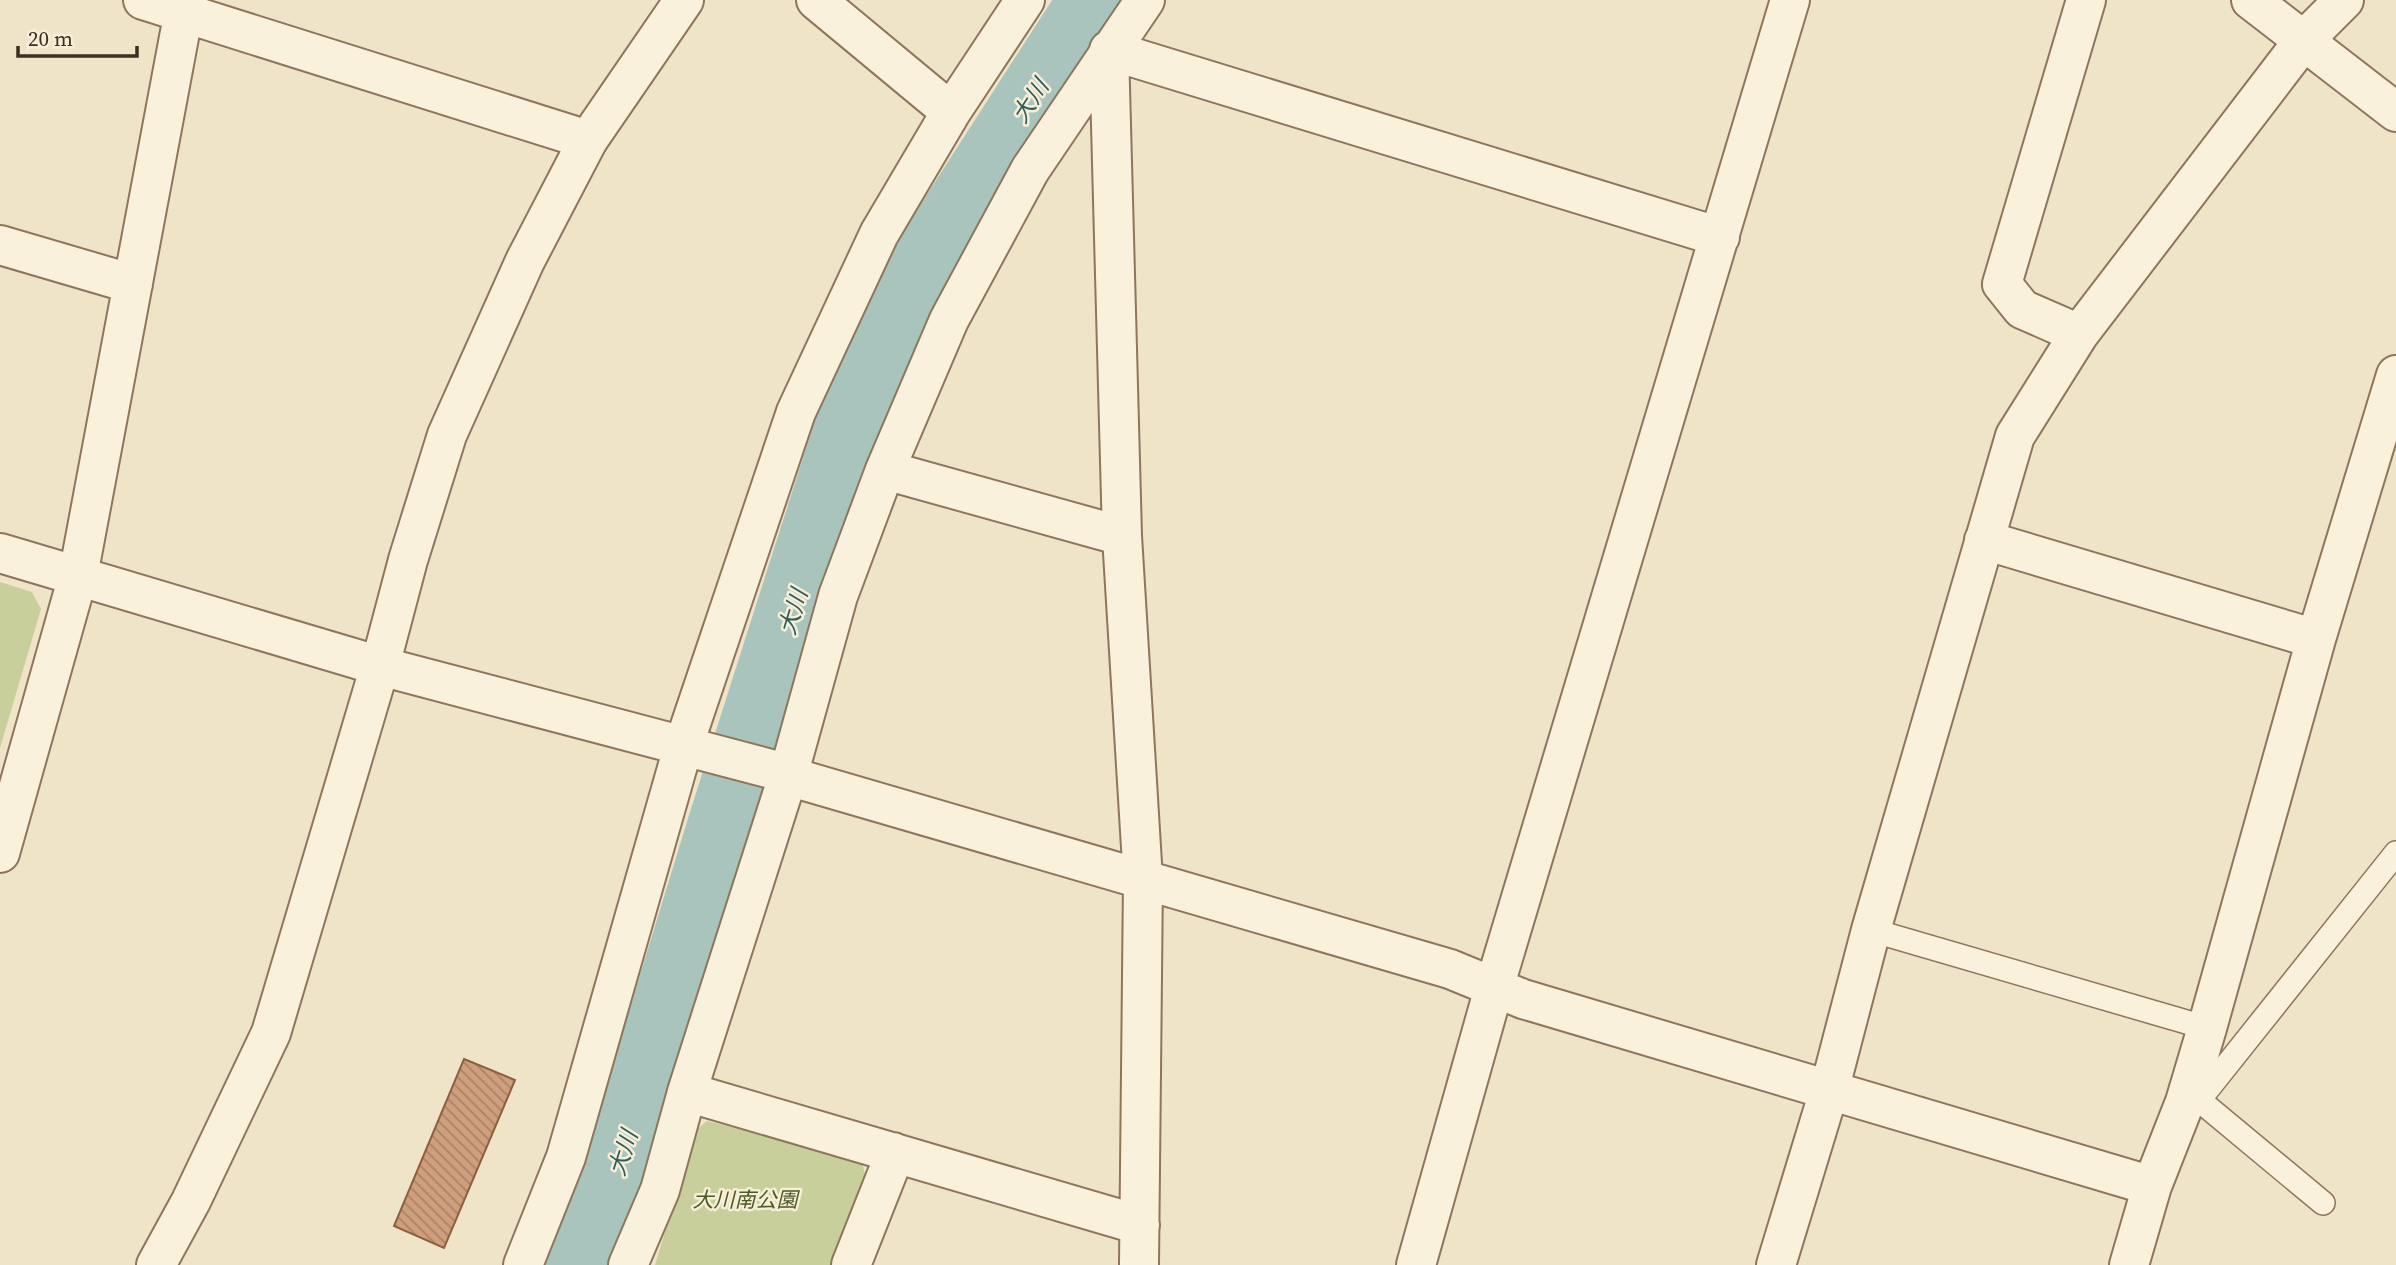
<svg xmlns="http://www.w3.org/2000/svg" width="2396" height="1265" font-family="'Source Serif 4','Noto Sans JP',serif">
<defs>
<pattern id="building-back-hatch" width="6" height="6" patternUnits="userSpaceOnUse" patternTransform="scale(1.75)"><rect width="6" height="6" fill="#cf9f7d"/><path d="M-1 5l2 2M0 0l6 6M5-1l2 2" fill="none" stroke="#a98266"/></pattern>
</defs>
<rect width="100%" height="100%" fill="#f0e4c8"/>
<!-- green -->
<path fill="#c9cf9b" d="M0 582 32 592 41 609 0 748Z
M707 1121 861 1159 867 1182 834 1265H655L695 1131Z"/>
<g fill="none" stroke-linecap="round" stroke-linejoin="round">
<!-- river -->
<path stroke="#a9c4bc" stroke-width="72" d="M581 1265 617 1173 723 827 857 407 934 250 1095 0"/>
</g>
<!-- building -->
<path fill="url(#building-back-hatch)" stroke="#8d5f41" stroke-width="2" d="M464 1059 515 1080 444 1248 394 1226Z"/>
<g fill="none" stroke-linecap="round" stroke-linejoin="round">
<!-- service casing -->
<g stroke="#8d765c" stroke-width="26">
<path id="service" d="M1871 930 2207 1028
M2199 1100 2323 1203
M2185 1102 2199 1100 2396 853"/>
</g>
<!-- minor casing -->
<g stroke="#8d765c" stroke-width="42">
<path id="minor" d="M143 0 588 140
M816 0 951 112
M2251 0 2396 112
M0 245 133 284
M2079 334 2022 309 2002 284 2086 0
M885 470 1122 536
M1984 540 2316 639
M78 576 186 0
M687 1092 1140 1225
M156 1265 191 1201 271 1033 380 666 771 769 788 776 1450 969 1523 999 2152 1186
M523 1265 566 1157 684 744 796 412 879 234 951 112 1025 0
M628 1265 660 1190 687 1092 788 776 838 596 885 470 949 320 1030 170 1145 0
M851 1265 889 1169 893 1152
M1139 1265 1143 880 1122 536 1109 50 1720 237
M1416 1265 1494 988 1790 0
M1776 1265 1829 1091 1871 930 2015 436 2079 334 2304 40 2344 0
M2129 1265 2152 1186 2185 1102 2207 1028 2316 639 2396 375"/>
</g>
<!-- tertiary casing -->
<g stroke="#8d765c" stroke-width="42">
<path id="tertiary" d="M0 553 380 666 408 560 447 435 525 261 588 140 684 0
M0 853 78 576"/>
</g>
<!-- service -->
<use href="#service" stroke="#faf1dc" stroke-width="23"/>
<!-- minor -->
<use href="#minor" stroke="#faf1dc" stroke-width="38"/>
<!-- tertiary -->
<use href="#tertiary" stroke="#faf1dc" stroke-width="38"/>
</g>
<g text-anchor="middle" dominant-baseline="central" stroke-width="5" stroke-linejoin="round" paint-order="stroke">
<!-- park labels -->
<g font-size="21" font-style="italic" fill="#4d5a26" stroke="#f7eed8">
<text x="745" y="1199">大川南公園</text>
</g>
<!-- water labels -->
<g font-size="23" font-style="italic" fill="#2f5d5a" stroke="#f7eed8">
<text transform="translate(1030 101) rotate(-57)">大川</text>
<text transform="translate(793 612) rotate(-73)">大川</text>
<text transform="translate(623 1153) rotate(-72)">大川</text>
</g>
</g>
<!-- scale -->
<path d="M18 46v10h119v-10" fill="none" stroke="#3d2e20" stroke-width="3.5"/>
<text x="28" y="46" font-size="21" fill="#3d2e20" stroke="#f7eed8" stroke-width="5" paint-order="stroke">20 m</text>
</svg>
